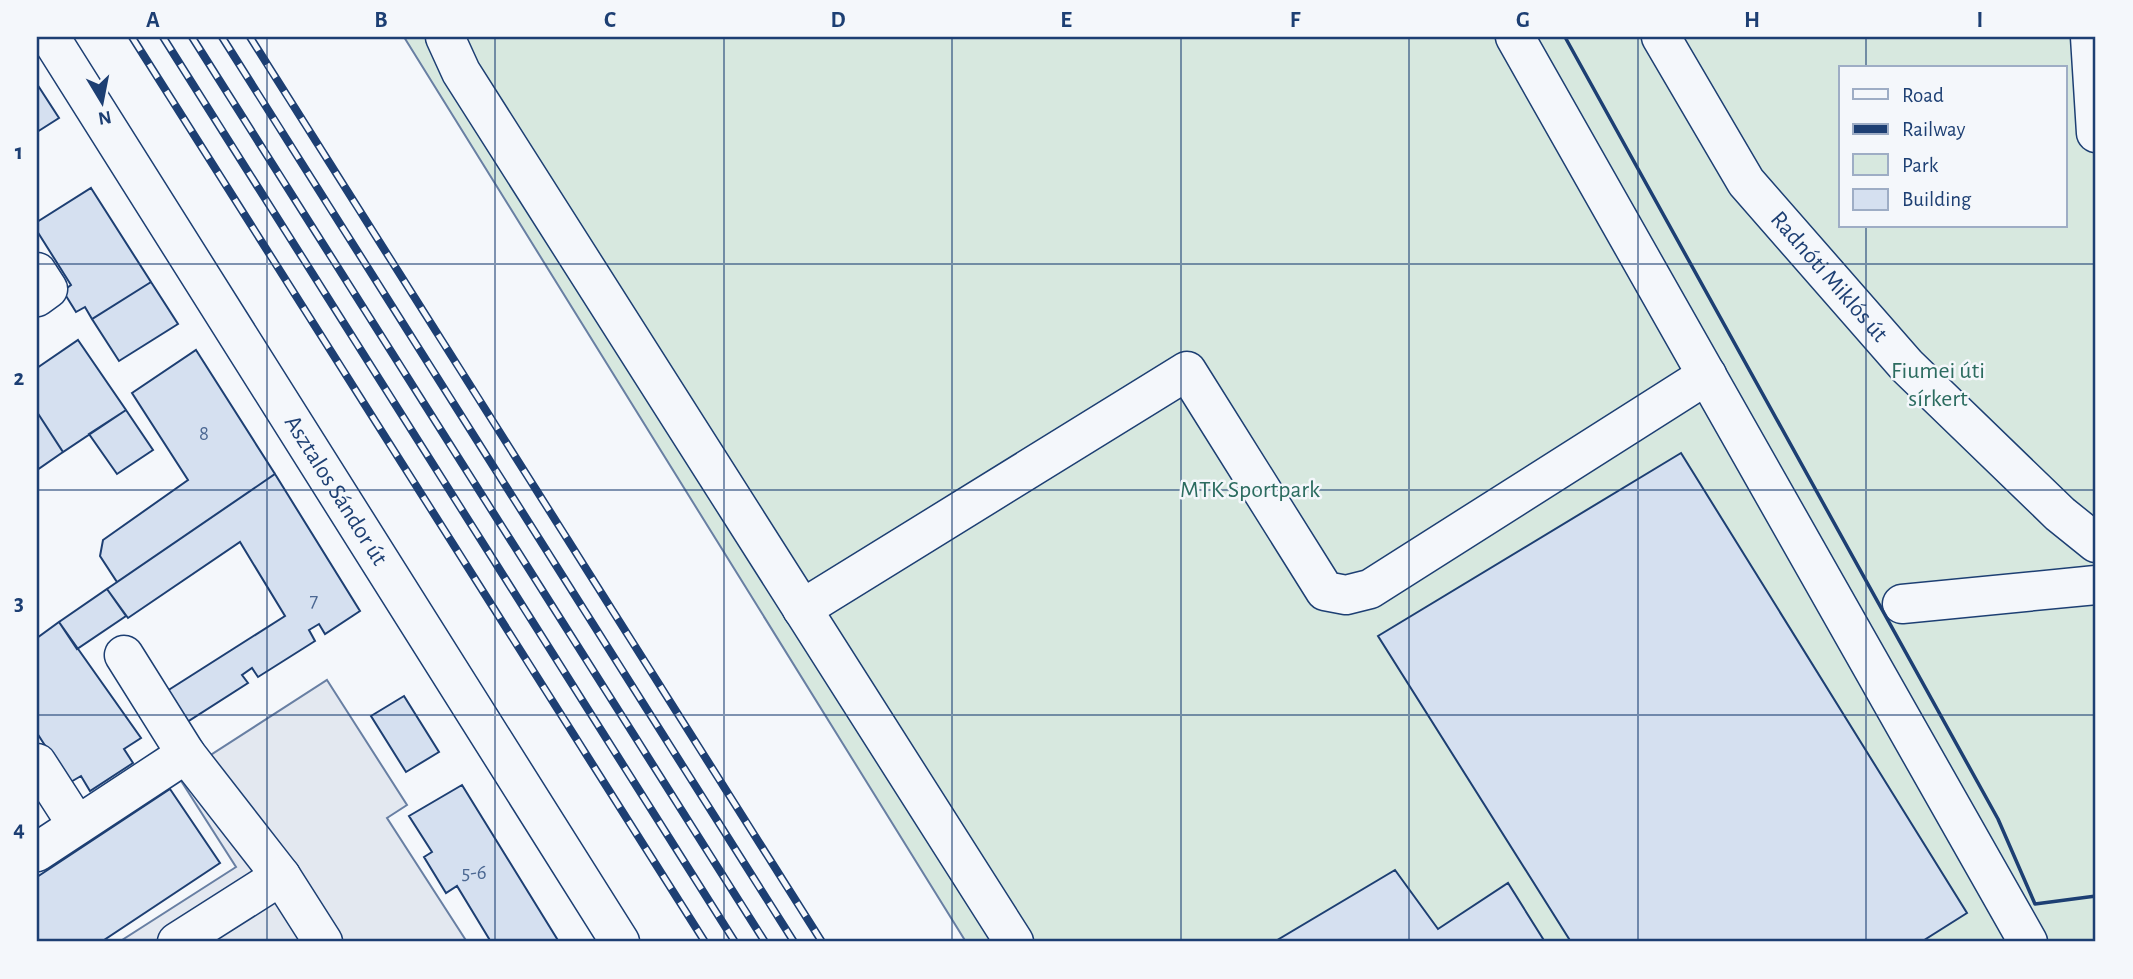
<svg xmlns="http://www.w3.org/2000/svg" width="2133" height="979" font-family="'Alegreya Sans',sans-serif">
<rect width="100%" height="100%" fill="#f4f7fb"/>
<!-- green -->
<path fill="#d7e8df" stroke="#687fa3" stroke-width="2" fill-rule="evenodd" d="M404 37H2096V942H966ZM1841 68H2065V226H1841Z"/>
<!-- parking -->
<path fill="#e3e8f0" stroke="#687fa3" stroke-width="2" d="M327 680 407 805 387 818 467 942H119L236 867 178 776Z"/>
<!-- building -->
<path fill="#d5e0f0" stroke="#1d3f73" stroke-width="2" d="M37 84 59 118 37 132Z
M91 188 151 282 92 319 85 307 76 312 63 291 71 285 37 231V222Z
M151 282 178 324 119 361 92 319Z
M78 340 126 410 63 452 37 412V368Z
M196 350 275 474 117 582 100 556 103 540 188 480 132 393Z
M126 410 153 450 117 474 89 434Z
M37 412 63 452 37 470Z
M1681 453 1967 913 1921 942H1571L1378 636Z
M275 474 360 611 325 634 319 624 309 630 315 641 258 677 252 668 242 675 248 683 187 722 167 691 285 616 240 542 128 618 107 589Z
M107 589 126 616 77 649 59 622Z
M59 622 141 738 124 749 133 763 90 791 81 776 69 783 37 733V638Z
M404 696 439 752 406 772 371 716Z
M462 785 559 942H491L457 886 446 893 424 857 432 852 409 816Z
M170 789 220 863 101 942H37V877Z
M1395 870 1438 929 1508 883 1545 942H1274Z"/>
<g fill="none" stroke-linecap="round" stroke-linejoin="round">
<!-- minor casing -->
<g stroke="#1d3f73" stroke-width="41">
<g id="minor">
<path id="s1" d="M50 37 620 942"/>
<path d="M445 37 461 72 1014 942"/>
<path d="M1515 37 2028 942"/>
<path id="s2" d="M1661 37 1746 182 1907 366 2060 514 2096 543"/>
<path d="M2090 37 2096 133"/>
<path d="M37 272 48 289 37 297"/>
<path d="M1902 604 2096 585"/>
<path d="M802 609 1187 371 1325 591 1346 595 1370 589 1707 375"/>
<path d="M186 754 281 876 323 942"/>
<path d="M37 763 77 825"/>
<path d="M37 852 186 754 124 655"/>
<path d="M177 942 281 876"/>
</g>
</g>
<!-- minor -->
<use href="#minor" stroke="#f4f7fb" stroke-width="38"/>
<!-- rail casing -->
<g stroke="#1d3f73" stroke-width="8">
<path id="rail" d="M132 37 705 942
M163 37 735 942
M192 37 765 942
M222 37 794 942
M250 37 822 942"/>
</g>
<!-- rail -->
<use href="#rail" stroke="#f4f7fb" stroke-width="5" stroke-dasharray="16" stroke-linecap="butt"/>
<!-- wall -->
<path stroke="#1d3f73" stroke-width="3.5" d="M1565 37 1998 819 2035 904 2096 896"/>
</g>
<!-- grid -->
<path fill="none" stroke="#1d3f73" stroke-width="2" stroke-opacity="0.55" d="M267 37V942M495 37V942M724 37V942M952 37V942M1181 37V942M1409 37V942M1638 37V942M1866 37V68M1866 226V942M37 264H2096M37 490H2096M37 715H2096"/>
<g text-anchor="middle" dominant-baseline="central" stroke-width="5" stroke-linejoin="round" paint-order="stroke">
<!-- number labels -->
<g font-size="21" fill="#4b6792">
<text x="204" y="433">8</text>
<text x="314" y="600">7</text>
<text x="474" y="872">5-6</text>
</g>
<!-- street labels -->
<g font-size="24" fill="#1d3f73" stroke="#f4f7fb">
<text stroke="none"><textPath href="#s2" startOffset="294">Radnóti Miklós út</textPath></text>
<text stroke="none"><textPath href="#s1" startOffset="536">Asztalos Sándor út</textPath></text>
</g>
<!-- park labels -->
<g font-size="24" fill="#2c6c60" stroke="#f4f7fb">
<text x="1938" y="371">Fiumei úti<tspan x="1938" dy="28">sírkert</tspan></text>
<text x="1250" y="490">MTK Sportpark</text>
</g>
</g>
<!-- border -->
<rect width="2133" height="979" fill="none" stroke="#f4f7fb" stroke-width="77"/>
<!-- legend -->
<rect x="1839" y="66" width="228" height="161" fill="#f4f7fb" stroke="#9eadc5" stroke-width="2"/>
<rect x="1853" y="89" width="35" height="10" fill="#f4f7fb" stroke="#9eadc5" stroke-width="2"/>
<text x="1902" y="102" font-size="21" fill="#1d3f73">Road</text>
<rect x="1853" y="124" width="35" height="10" fill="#1d3f73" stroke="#9eadc5" stroke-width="2"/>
<text x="1902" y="136" font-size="21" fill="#1d3f73">Railway</text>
<rect x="1853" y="154" width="35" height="21" fill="#d7e8df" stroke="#9eadc5" stroke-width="2"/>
<text x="1902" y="172" font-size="21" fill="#1d3f73">Park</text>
<rect x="1853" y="189" width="35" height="21" fill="#d5e0f0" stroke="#9eadc5" stroke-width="2"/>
<text x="1902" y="206" font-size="21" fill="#1d3f73">Building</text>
<!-- north arrow -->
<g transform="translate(102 102) rotate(170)" stroke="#f4f7fb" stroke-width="5" paint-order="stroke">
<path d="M0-5L12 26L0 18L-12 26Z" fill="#1d3f73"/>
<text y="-10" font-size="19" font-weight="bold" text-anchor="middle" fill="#1d3f73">N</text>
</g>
<rect x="38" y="38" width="2056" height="902" fill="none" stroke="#1d3f73" stroke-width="2.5"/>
<g font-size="23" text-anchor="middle" font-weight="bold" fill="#1d3f73">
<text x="153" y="27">A</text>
<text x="381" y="27">B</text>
<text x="610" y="27">C</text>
<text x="838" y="27">D</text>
<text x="1066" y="27">E</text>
<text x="1295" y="27">F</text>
<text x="1523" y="27">G</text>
<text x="1752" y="27">H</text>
<text x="1980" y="27">I</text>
<text x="19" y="159">1</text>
<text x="19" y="385">2</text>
<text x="19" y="610">3</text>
<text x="19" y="836">4</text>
</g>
</svg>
